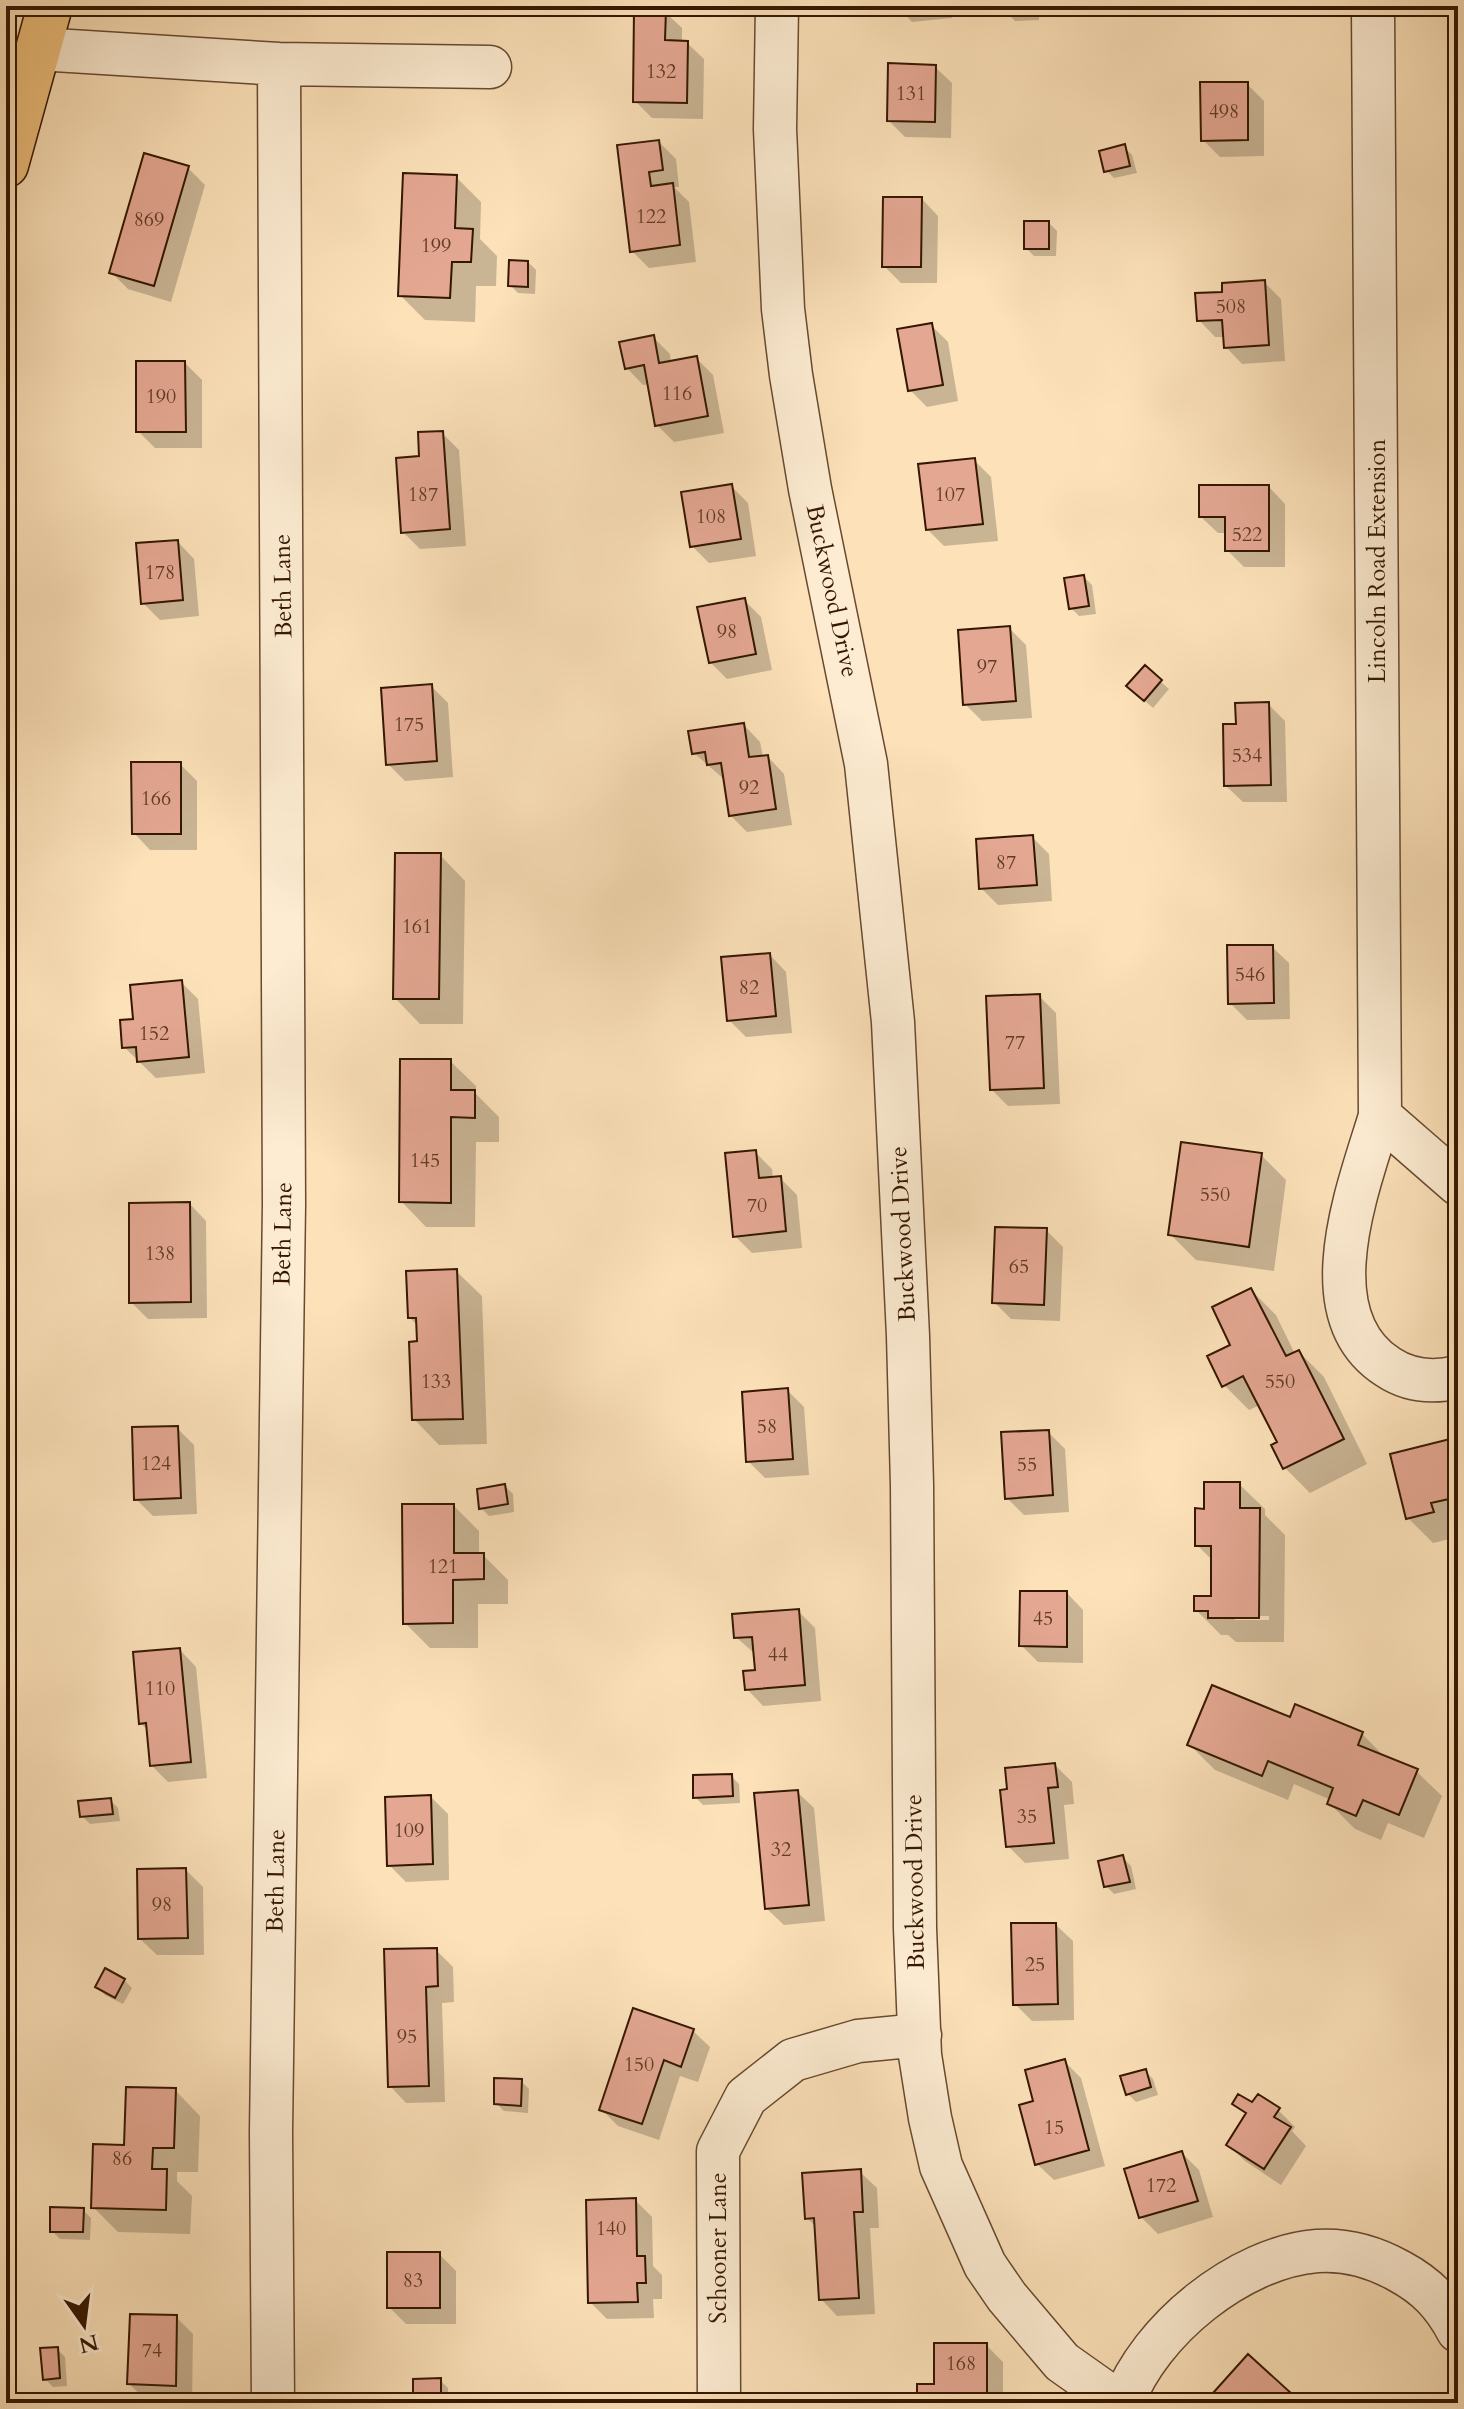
<svg xmlns="http://www.w3.org/2000/svg" width="1464" height="2409" font-family="Cardo,serif">
<rect width="100%" height="100%" fill="#fce1b9"/>
<filter id="stains"><feTurbulence type="fractalNoise" baseFrequency=".0025" numOctaves="4"/><feColorMatrix values="0 0 0 0 .2 0 0 0 0 .09 0 0 0 0 .02 0 0 0 .5 -.17"/></filter>
<radialGradient id="worn" r=".72"><stop offset=".6" stop-color="#630" stop-opacity="0"/><stop offset="1" stop-color="#630" stop-opacity=".3"/></radialGradient>
<!-- shadow -->
<path fill="#0003" fill-rule="evenodd" d="M897 6H951L952 18 912 22Z
M1007 6H1039V20L1015 21 1007 13Z
M665 12 682 28V42L687 43 704 59 703 119 652 118 635 101Z
M935 67 952 83 951 138 905 137 889 121Z
M1247 84 1264 101V156L1220 157 1203 140Z
M659 142 676 159 679 187H674L689 202 696 262 649 268 632 251 619 147Z
M1124 147 1132 155 1137 173 1114 178 1106 170Z
M188 168 205 185 171 302 128 289 111 272Z
M456 177 481 202 480 239 497 256 496 286H476L475 322 425 320 400 295Z
M922 199 938 216 937 283H901L884 266Z
M1049 223 1057 231 1056 256H1034L1026 248Z
M528 262 536 270 535 294 518 293 510 285Z
M1264 282 1281 299 1285 361 1242 364 1226 347 1225 337H1215L1199 320 1224 294Z
M931 325 948 342 958 401 927 407 910 390Z
M653 337 670 354 671 363 696 358 713 375 724 433 674 442 657 425 650 384 643 385 627 368Z
M185 363 202 380V448H155L138 431Z
M442 433 459 450 466 546 420 549 403 532 421 458Z
M974 460 991 477 998 541 944 546 928 530Z
M731 486 748 503 756 556 709 563 692 546Z
M1269 487 1285 504V567H1244L1227 550V533H1218L1201 517Z
M178 542 194 559 199 616 160 620 143 603Z
M1084 577 1092 585 1096 614 1079 616 1071 608Z
M744 600 761 617 772 670 727 679 710 662Z
M1009 628 1026 645 1032 718 982 721 965 704Z
M1145 668 1169 689 1153 708 1137 694Z
M431 686 448 703 453 777 405 781 388 764Z
M1268 704 1285 721 1287 802H1243L1226 786Z
M744 725 760 742 763 757H768L784 774 792 825 747 832 730 815 726 781 694 753Z
M6 740 16 750 6 779Z
M180 764 197 781V850H150L134 833Z
M1032 837 1049 854 1052 901 998 905 981 888Z
M440 855 465 881 463 1024H420L395 998Z
M1272 947 1289 963 1290 1019 1247 1020 1230 1003Z
M770 955 786 972 792 1033 746 1037 729 1020Z
M181 982 198 999 205 1073 156 1078 124 1047 136 1021Z
M1039 996 1056 1013 1060 1104 1008 1106 991 1089Z
M450 1061 476 1086V1094L499 1117V1142H476L475 1227H426L401 1201Z
M755 1152 772 1169 773 1179 780 1178 797 1195 802 1248 752 1253 735 1236Z
M1261 1155 1286 1180 1274 1271 1196 1260 1170 1234Z
M190 1204 206 1221 207 1318 148 1319 131 1302Z
M1046 1230 1063 1247 1060 1321 1011 1319 994 1302Z
M456 1271 482 1296 487 1444 439 1445 414 1419 418 1326 410 1318Z
M1251 1290 1276 1315 1295 1354 1299 1352 1324 1377 1367 1464 1310 1493 1285 1468 1279 1442 1260 1405 1249 1410 1224 1385Z
M787 1390 804 1407 809 1475 765 1478 748 1461Z
M177 1428 194 1445 197 1514 153 1516 136 1499Z
M1048 1432 1065 1449 1069 1512 1024 1515 1007 1498Z
M1458 1439V1528H1455L1458 1537 1433 1543 1408 1518Z
M1239 1484 1265 1509V1515L1285 1535 1284 1642H1236L1228 1635H1221L1196 1610 1213 1598V1561L1197 1545ZM1235 1616H1269V1620H1235Z
M505 1486 513 1494 514 1512 489 1516 481 1508Z
M454 1506 479 1531V1555H483L508 1580V1604H478V1648H430L405 1623Z
M1067 1593 1083 1610V1663L1038 1662 1021 1645Z
M798 1611 815 1628 821 1701 763 1706 747 1689 757 1672 755 1654 736 1637Z
M180 1650 196 1667 207 1778 168 1782 152 1766 148 1731 141 1723Z
M1296 1707 1362 1734 1387 1759 1416 1771 1442 1796 1424 1838 1388 1823 1381 1840 1355 1829 1329 1803 1331 1800 1294 1784 1288 1800 1215 1770 1190 1745 1291 1720Z
M1055 1765 1072 1782 1074 1804 1064 1805 1069 1859 1025 1863 1008 1846Z
M731 1776 739 1784 740 1803 703 1805 695 1797Z
M797 1792 814 1808 825 1921 784 1925 767 1909Z
M431 1797 448 1814 449 1880 406 1882 389 1865Z
M110 1800 118 1808 120 1821 90 1824 82 1816Z
M1123 1858 1131 1866 1136 1889 1114 1894 1106 1886Z
M186 1870 203 1887 204 1955H157L140 1939Z
M1056 1925 1073 1941 1074 2020 1032 2021 1015 2004Z
M436 1950 453 1967 454 2002 442 2003 445 2102 406 2103 390 2086Z
M124 1980 132 1988 123 2004 105 1995 98 1987Z
M693 2031 710 2047 698 2082 680 2076 659 2140 618 2126 601 2109Z
M1065 2062 1081 2078 1105 2166 1054 2180 1037 2164 1036 2103Z
M1145 2071 1153 2079 1158 2095 1136 2102 1128 2094Z
M521 2081 529 2089 528 2113 504 2111 496 2103Z
M175 2090 200 2116 198 2172H177V2181L192 2196 190 2234 118 2232 93 2207 126 2147Z
M1235 2104 1278 2110 1295 2127 1292 2131 1306 2146 1281 2185 1245 2161 1228 2145 1247 2115Z
M1182 2153 1199 2170 1213 2217 1158 2234 1141 2217Z
M860 2172 877 2188 879 2228H870L875 2314 837 2316 821 2299 816 2227 807 2218Z
M635 2200 652 2217 653 2266 662 2275V2299H653L654 2318 607 2319 590 2302Z
M83 2210 91 2218 90 2240 60 2239 52 2231Z
M439 2254 456 2271V2324H406L389 2307Z
M176 2317 193 2334 192 2402 146 2400 129 2384Z
M986 2345 1003 2362V2402L1005 2400 1009 2403H925L919 2397 936 2386Z
M57 2349 65 2357 67 2386 53 2387 45 2379Z
M440 2380 448 2388V2403H415Z
M1291 2395 1299 2403H1206Z"/>
<!-- building -->
<path fill="#e4a792" stroke="#351701" stroke-width="2" d="M1005 6H1032V13L1005 14Z
M634 9 666 10 665 40 688 41 687 103 633 102Z
M888 63 936 65 935 122 887 121Z
M1200 82H1248V140L1201 141Z
M659 140 663 170 649 172 651 186 673 183 680 245 630 252 617 145Z
M1125 144 1130 166 1104 172 1099 151Z
M144 153 189 166 154 286 109 273Z
M403 173 457 175 455 228 473 229 471 262H452L450 298 398 296Z
M883 197H922L921 267H882Z
M1024 221H1049V249H1024Z
M509 260 528 261V287L508 286Z
M1265 280 1269 345 1224 348 1222 320 1197 321 1195 293 1222 292V283Z
M932 323 943 385 908 391 897 329Z
M654 335 659 363 697 356 708 416 655 426 644 365 625 369 619 342Z
M136 361H185L186 432H136Z
M443 431 450 529 401 533 396 458 419 456 418 432Z
M975 458 983 524 926 530 918 464Z
M732 484 741 539 690 547 681 492Z
M1199 485H1269V551H1225V517H1199Z
M178 540 183 600 141 604 136 543Z
M1084 575 1089 606 1069 609 1064 578Z
M745 598 756 654 709 663 697 607Z
M1010 626 1016 701 963 705 958 630Z
M1145 665 1162 680 1144 701 1126 686Z
M432 684 437 761 386 765 381 688Z
M1269 702 1271 785 1224 786 1223 724H1236L1235 703Z
M744 723 749 757 768 755 776 809 729 816 721 763 707 765 705 752 692 754 688 731Z
M131 762H181V834H132Z
M1033 835 1037 885 979 889 976 839Z
M395 853H441L439 999H393Z
M1227 945H1273L1274 1003 1228 1004Z
M770 953 776 1016 727 1021 721 957Z
M182 980 189 1057 137 1062 136 1047 122 1048 120 1020 133 1019 130 985Z
M1040 994 1044 1088 990 1090 986 996Z
M400 1059H451V1090H475V1118L451 1117V1203L399 1202Z
M1181 1142 1262 1153 1249 1247 1168 1235Z
M756 1150 759 1178 781 1176 786 1231 733 1237 725 1153Z
M190 1202 191 1302 129 1303V1203Z
M995 1227 1047 1228 1044 1305 992 1303Z
M457 1269 463 1419 412 1420 409 1342 417 1341 416 1318H408L406 1271Z
M1251 1288 1286 1356 1299 1350 1344 1439 1283 1469 1271 1445 1277 1442 1243 1376 1222 1387 1207 1356 1230 1345 1212 1307Z
M788 1388 793 1459 746 1462 742 1392Z
M178 1426 181 1498 134 1500 132 1427Z
M1049 1430 1053 1495 1005 1499 1001 1432Z
M1458 1437V1497L1431 1503 1434 1512 1406 1519 1390 1454Z
M1204 1482H1240V1508H1260L1259 1618H1208V1611H1194V1596H1211V1546H1195V1508L1204 1509Z
M505 1484 508 1504 479 1509 477 1489Z
M402 1504H454V1553H484V1579L453 1580V1623L403 1624Z
M1020 1591H1067V1647L1019 1646Z
M799 1609 805 1685 745 1690 743 1671 755 1670 752 1637 734 1638 732 1614Z
M180 1648 191 1762 150 1766 146 1723 139 1724 133 1652Z
M1212 1685 1290 1717 1295 1704 1363 1732 1358 1745 1418 1769 1399 1815 1363 1800 1356 1816 1327 1804 1333 1788 1268 1761 1262 1776 1187 1745Z
M1055 1763 1058 1787 1048 1788 1054 1843 1006 1847 1000 1790 1007 1789 1005 1768Z
M732 1774 733 1796 693 1798V1775Z
M798 1790 809 1905 765 1909 754 1793Z
M431 1795 433 1864 387 1866 385 1797Z
M111 1798 113 1814 80 1817 78 1801Z
M1123 1855 1130 1882 1104 1887 1098 1861Z
M186 1868 188 1938 138 1939 137 1869Z
M1011 1923H1056L1058 2004 1013 2005Z
M437 1948 438 1986 426 1987 429 2086 388 2087 384 1949Z
M105 1968 125 1979 115 1998 95 1987Z
M633 2008 694 2029 681 2067 664 2060 642 2124 599 2110Z
M1065 2059 1089 2150 1035 2165 1019 2105 1033 2101 1025 2070Z
M1146 2069 1151 2087 1126 2095 1120 2076Z
M494 2078 522 2079 521 2106 494 2104Z
M126 2087 176 2088 174 2148H153L152 2169H167L166 2210 91 2208 93 2144 124 2145Z
M1238 2094 1252 2102 1258 2094 1280 2108 1274 2117 1291 2127 1264 2169 1226 2145 1246 2113 1232 2104Z
M1182 2151 1198 2201 1139 2218 1124 2169Z
M861 2169 863 2212H854L859 2298 819 2300 814 2218 805 2219 802 2173Z
M636 2198 637 2256H645L646 2283H637L638 2302 588 2303 586 2200Z
M50 2207 84 2208 83 2232H50Z
M387 2252H440V2308H387Z
M130 2314 177 2315 176 2386 127 2384Z
M934 2343H987V2403H935L934 2397 917 2398V2384H934Z
M58 2347 60 2378 43 2380 40 2348Z
M1248 2354 1292 2394 1284 2403H1204Z
M441 2378V2403H413V2379Z
M513 2396 514 2403H495L494 2397Z"/>
<g fill="none" stroke-linecap="round" stroke-linejoin="round">
<!-- minor casing -->
<g stroke="#674a2f" stroke-width="45">
<path id="minor" d="M777 6 775 129 783 309 791 375 810 489 866 764 893 1022 908 1336 912 1485 915 1928 920 2055 930 2118 941 2166 985 2265 1007 2297 1062 2362 1120 2403
M1373 6 1380 1116C1359 1186 1307 1315 1388 1367 1409 1381 1433 1383 1458 1377
M38 49 279 64 490 67
M1380 1116 1458 1184
M273 2403 271 2132 284 1204 279 64
M719 2403 718 2151 746 2097 793 2060 858 2041 920 2035
M1123 2403C1149 2331 1239 2257 1317 2251 1346 2249 1374 2257 1399 2271 1427 2286 1444 2304 1458 2331"/>
</g>
<!-- major casing -->
<g stroke="#351701" stroke-width="47">
<path id="major" d="M6 165 50 6"/>
</g>
<!-- minor -->
<use href="#minor" stroke="#fdecd2" stroke-width="42"/>
<!-- major -->
<use href="#major" stroke="#eec07c" stroke-width="44"/>
</g>
<g text-anchor="middle" dominant-baseline="central" stroke-width="8" stroke-linejoin="round" paint-order="stroke">
<!-- number labels -->
<g font-size="20" fill="#613b25">
<text x="661" y="71">132</text>
<text x="911" y="93">131</text>
<text x="1224" y="111">498</text>
<text x="651" y="216">122</text>
<text x="149" y="219">869</text>
<text x="436" y="245">199</text>
<text x="1231" y="306">508</text>
<text x="677" y="393">116</text>
<text x="161" y="396">190</text>
<text x="423" y="494">187</text>
<text x="950" y="494">107</text>
<text x="711" y="516">108</text>
<text x="1247" y="534">522</text>
<text x="160" y="572">178</text>
<text x="727" y="631">98</text>
<text x="987" y="666">97</text>
<text x="409" y="724">175</text>
<text x="1247" y="755">534</text>
<text x="749" y="787">92</text>
<text x="156" y="798">166</text>
<text x="1006" y="862">87</text>
<text x="417" y="926">161</text>
<text x="1250" y="974">546</text>
<text x="749" y="987">82</text>
<text x="154" y="1033">152</text>
<text x="1015" y="1042">77</text>
<text x="425" y="1160">145</text>
<text x="1215" y="1194">550</text>
<text x="757" y="1205">70</text>
<text x="160" y="1253">138</text>
<text x="1019" y="1266">65</text>
<text x="436" y="1381">133</text>
<text x="1280" y="1381">550</text>
<text x="767" y="1426">58</text>
<text x="156" y="1463">124</text>
<text x="1027" y="1464">55</text>
<text x="443" y="1566">121</text>
<text x="1043" y="1618">45</text>
<text x="778" y="1654">44</text>
<text x="160" y="1688">110</text>
<text x="1027" y="1816">35</text>
<text x="409" y="1830">109</text>
<text x="781" y="1849">32</text>
<text x="162" y="1904">98</text>
<text x="1035" y="1964">25</text>
<text x="407" y="2036">95</text>
<text x="639" y="2064">150</text>
<text x="1054" y="2127">15</text>
<text x="122" y="2158">86</text>
<text x="1161" y="2185">172</text>
<text x="611" y="2228">140</text>
<text x="413" y="2280">83</text>
<text x="152" y="2350">74</text>
<text x="961" y="2363">168</text>
</g>
<!-- street labels -->
<g font-size="24" fill="#351701" stroke="#fdecd2">
<text transform="translate(1377 561) rotate(-90)">Lincoln Road Extension</text>
<text transform="translate(283 586) rotate(-91)">Beth Lane</text>
<text transform="translate(832 591) rotate(78)">Buckwood Drive</text>
<text transform="translate(283 1234) rotate(-89)">Beth Lane</text>
<text transform="translate(903 1234) rotate(-93)">Buckwood Drive</text>
<text transform="translate(276 1881) rotate(-89)">Beth Lane</text>
<text transform="translate(915 1882) rotate(-91)">Buckwood Drive</text>
<text transform="translate(718 2248) rotate(-90)">Schooner Lane</text>
</g>
</g>
<!-- margin -->
<rect width="1464" height="2409" fill="none" stroke="#fce1b9" stroke-width="32"/>
<rect x="8" y="8" width="1448" height="2393" fill="none" stroke="#351701" stroke-width="4"/>
<rect x="16" y="16" width="1432" height="2377" fill="none" stroke="#351701" stroke-width="2"/>
<!-- north arrow -->
<g transform="translate(84 2325) rotate(166)" stroke="#fdecd2" stroke-width="6" paint-order="stroke">
<path d="M0-6L14 30L0 20L-14 30Z" fill="#351701"/>
<text y="-12" font-size="22" font-weight="bold" text-anchor="middle" fill="#351701">N</text>
</g>
<rect width="100%" height="100%" filter="url(#stains)"/>
<rect width="100%" height="100%" fill="url(#worn)"/>
</svg>
